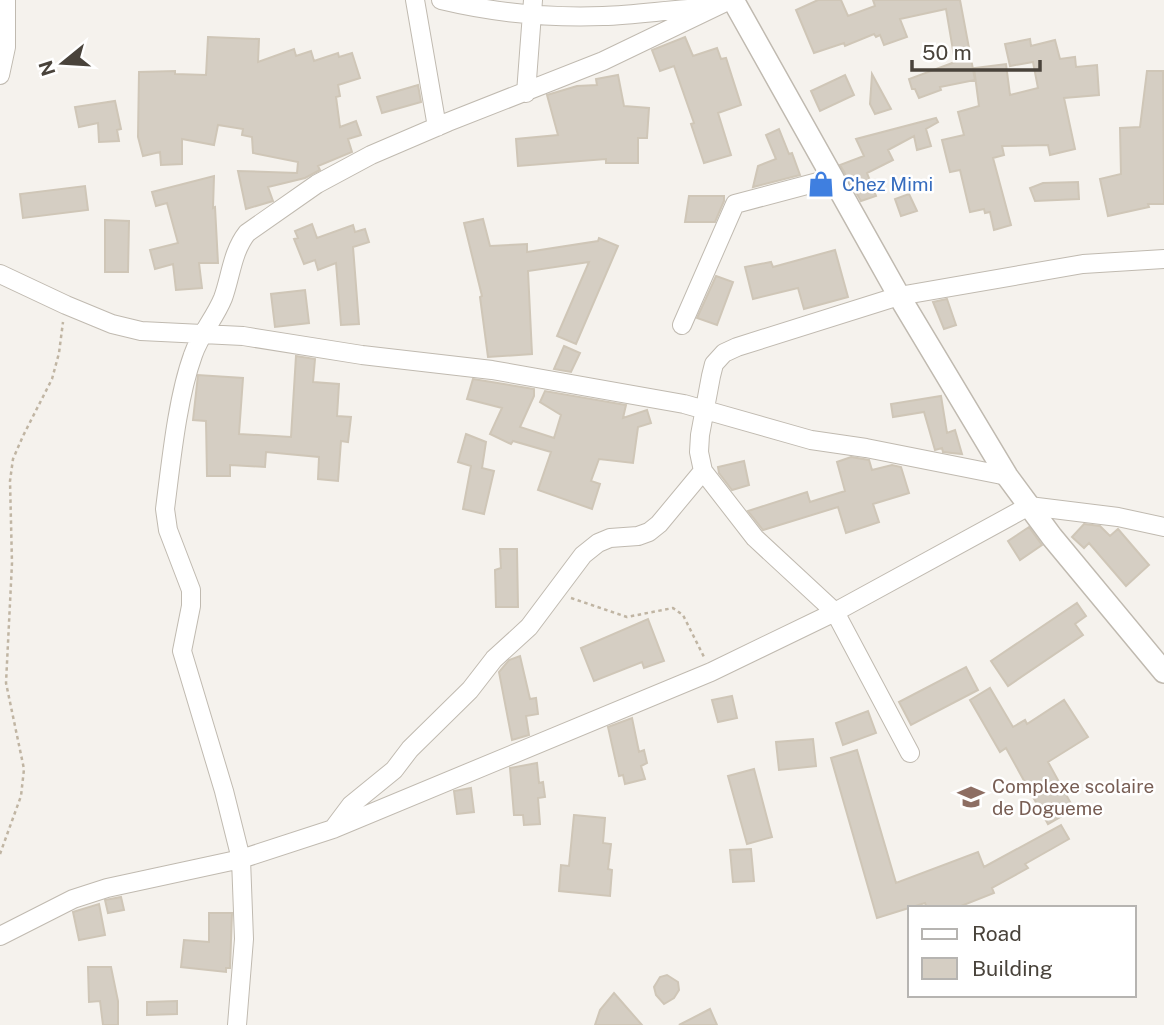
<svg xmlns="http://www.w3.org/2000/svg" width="1164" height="1025" font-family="'Public Sans',sans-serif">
<rect width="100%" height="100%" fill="#f5f2ed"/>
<!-- building -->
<path fill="#d5cec3" stroke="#cfc6b7" stroke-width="2" d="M818 0H841L848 16 875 6 873 0H960L975 80 940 87 941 90 919 98 915 89H912L909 79 955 62 946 9 900 19 907 37 884 45 880 35 876 37 874 34 845 46 844 43 814 53 796 10Z
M208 37 259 39 258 62 294 49 296 56 311 51 314 61 338 53 339 57 352 53 360 78 338 85 340 96 336 97 340 127 356 121 361 135 348 139 352 152 318 166 320 170 305 178 268 187 273 201 246 209 238 171 297 173 298 162 253 153 252 137 242 135 243 129 218 125 214 145 182 139V164L161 165 160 152 143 156 138 137 139 72 175 71V74L206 75Z
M685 37 693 56 717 48 721 59 726 58 741 105 718 113 731 155 704 163 691 124 694 123 674 66 660 71 652 50Z
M1030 39 1031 46 1055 40 1060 59 1075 57 1076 67 1097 65 1099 95 1064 98 1075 149 1050 155 1048 145 1002 146 1004 155 993 158 1011 225 994 230 990 212 985 213 984 209 970 212 960 170 950 172 942 140 964 135 958 112 979 106 974 68 1006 64 1010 95 1038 88 1033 62 1010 66 1005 44Z
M1147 71H1163L1164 204H1148L1149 207 1108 216 1100 179 1121 174 1120 128 1140 127Z
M872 74 891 109 875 114 870 104Z
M618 75 624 106 649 108 647 138H638V163H606V159L518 166 516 139 558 135 547 95 577 86 597 85 596 79Z
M845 75 854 95 820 111 811 91Z
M418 85 421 102 382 113 377 97Z
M115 101 121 129 117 130 119 141 99 142 98 123 79 127 75 107Z
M936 118 938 122 926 129 931 146 917 150 914 136 888 150 893 160 867 173 876 196 861 201 840 165 864 156 856 139Z
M779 129 789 154 792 153 800 175 753 187 758 166 776 159 766 135Z
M214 176 213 208 215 207 218 263H199L202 288 176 290 173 264 155 269 150 250 178 243 167 203 156 206 152 192Z
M1078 182 1079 199 1035 201 1030 188 1043 183Z
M85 186 88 210 23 218 20 194Z
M909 194 917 211 901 216 895 199Z
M689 196H724V201L715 222H685Z
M483 219 490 246 527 244V252L598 241 599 238 618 246 576 344 557 336 589 262 528 271 532 354 488 357 480 297 482 296 464 223Z
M105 220 129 221 128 272H105Z
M312 224 317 238 353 225 355 232 365 229 369 242 353 247 359 324 341 325 336 263 318 270 315 260 304 264 294 239 298 238 295 231Z
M835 250 848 297 804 309 798 288 753 299 745 267 771 262 773 267Z
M716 276 733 282 717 325 697 318Z
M305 290 309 323 275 327 271 294Z
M947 299 956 325 944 329 933 302Z
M564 346 580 353 571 372 554 369Z
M296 356 315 359 313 382 339 384 337 416 351 417 348 442 341 441 338 481 318 479 319 457 266 452 265 467 230 465V476H207L206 421 193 420 198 375 243 378 239 434 291 437Z
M473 379 534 389V396L520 427 554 438 561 415 540 402 545 391 626 405 623 418 647 410 651 423 638 427 633 463 599 459 591 481 600 484 592 509 538 490 551 452 513 441 511 444 490 434 502 408 467 399Z
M941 396 947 433 955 430 962 454 943 452 942 448 935 450 924 412 893 417 891 404Z
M466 434 486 442 482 468 494 471 484 514 463 509 471 466 458 462Z
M851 457 869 460 872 470 892 465 901 467 909 493 873 504 879 522 846 533 838 507 763 530 748 511 807 492 810 502 845 491 837 462Z
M744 461 749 485 732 490 719 473 718 467Z
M1084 524 1100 526 1110 536 1118 529 1149 565 1126 586 1089 543 1084 548 1072 537Z
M1029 527 1042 545 1020 560 1008 541Z
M500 549H517L518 607H496L495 570 501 568Z
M1077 603 1086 616 1075 624 1083 635 1008 686 991 661Z
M648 619 664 661 644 668 642 662 594 681 581 648Z
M520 656 530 699 536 698 538 714 526 716 529 735 512 740 499 672 509 660Z
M966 667 978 690 911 725 899 702Z
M990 688 1013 727 1025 720 1027 724 1064 700 1088 737 1048 762 1074 809 1048 824 1006 748 1000 752 970 700Z
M732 696 737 718 718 722 712 700Z
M868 711 876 733 843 745 836 723Z
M632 718 639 752 644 750 647 763 641 766 645 779 625 784 623 775 619 776 608 727Z
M813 739 816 766 779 770 776 742Z
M857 750 896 883 978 852 984 867 1061 825 1069 839 1025 864 1028 868 992 888 994 893 956 908H927L925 903 877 918 831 758Z
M537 763 539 783 543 782 545 797 538 798 540 824 524 825 523 815H514L510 768Z
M754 769 772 837 747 844 728 776Z
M471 788 474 812 457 814 454 791Z
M574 815 605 818 603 843 611 844 608 869 612 870 610 896 559 891 561 865 569 866Z
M751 849 754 881 733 882 730 850Z
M121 897 124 910 108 913 105 900Z
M99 904 105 935 79 940 73 912Z
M209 913H232L230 968H226V972L181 967 184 940 209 942Z
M88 967H111L118 1001V1025H103L100 1001 89 1002Z
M667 975 678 982 679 990 674 998 664 1004 656 995 654 987 660 977Z
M614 993 642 1025H595L600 1010Z
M177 1001V1014L147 1015V1002Z
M710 1009 717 1025H679Z"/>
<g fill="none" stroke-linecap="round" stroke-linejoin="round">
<!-- minor casing -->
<g stroke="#c0bab0" stroke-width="20">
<path id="minor" d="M415 0 437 127
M441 0C495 13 548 18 603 16 638 15 672 9 706 8
M0 75 6 47V0
M526 93 533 0
M0 274 66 305 112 324 141 331 243 336 362 355 492 370 684 404 811 440 866 448 1007 476
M682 325 735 204 833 178
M910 753 835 612 755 538 703 471 699 452 700 435 711 376 714 364 724 353 737 347 899 296 1083 264 1164 259
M333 829 351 805 394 770 410 749 470 690 494 659 529 627 583 555 598 543 610 538 638 536 649 532 659 524 703 471
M0 936 73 899 107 888 241 859 333 829 711 672 835 612 1029 506 1118 517 1164 527
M237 1025 244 939 241 859 224 791 182 651 191 606V590L168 530 165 509C171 463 177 399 193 355 200 334 215 318 223 298 231 276 232 252 247 233L317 184 371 155 448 122 603 61 730 0"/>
</g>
<!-- tertiary casing -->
<g stroke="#c0bab0" stroke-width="24">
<path id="tertiary" d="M733 0 899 296 1007 476 1052 537 1164 672"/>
</g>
<!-- path -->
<path stroke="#c0b5a3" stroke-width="2.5" stroke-dasharray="3.5 3.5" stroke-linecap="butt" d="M571 598 627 617 673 608 683 615 704 657
M0 854 21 796 24 769 6 683 12 563 10 481 13 459 23 436 52 379 59 353 63 322"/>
<!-- minor -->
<use href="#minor" stroke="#fff" stroke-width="18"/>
<!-- tertiary -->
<use href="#tertiary" stroke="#fff" stroke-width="21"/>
</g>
<!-- icons -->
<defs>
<g id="shop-bare" transform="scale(2.1)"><path d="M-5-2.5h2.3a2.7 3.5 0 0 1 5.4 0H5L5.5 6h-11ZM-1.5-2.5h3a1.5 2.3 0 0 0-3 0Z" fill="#3f7fe0" stroke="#fff" stroke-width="2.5" paint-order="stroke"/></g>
<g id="school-bare" transform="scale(2.1)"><path d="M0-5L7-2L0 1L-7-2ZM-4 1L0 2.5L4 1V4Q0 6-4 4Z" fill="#8d6e63" stroke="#fff" stroke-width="2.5" paint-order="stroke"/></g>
</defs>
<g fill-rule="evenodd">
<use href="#shop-bare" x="821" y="184"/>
<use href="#school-bare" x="971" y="797"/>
</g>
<g text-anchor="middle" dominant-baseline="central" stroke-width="5" stroke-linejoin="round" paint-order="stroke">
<!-- shop labels -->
<g font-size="19" fill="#366cbe" stroke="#fff" text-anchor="start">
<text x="842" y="184">Chez Mimi</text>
</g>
<!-- education labels -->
<g font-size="19" fill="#785e54" stroke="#fff" text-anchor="start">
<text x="992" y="786">Complexe scolaire<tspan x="992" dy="22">de Dogueme</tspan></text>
</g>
</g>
<!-- legend -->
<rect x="908" y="906" width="228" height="91" fill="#ffffff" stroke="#b6b4b1" stroke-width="2"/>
<rect x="922" y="929" width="35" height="10" fill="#ffffff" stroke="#b6b4b1" stroke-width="2"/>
<text x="972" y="941" font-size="21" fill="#49433b">Road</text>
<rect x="922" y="958" width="35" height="21" fill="#d5cec3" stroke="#b6b4b1" stroke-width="2"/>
<text x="972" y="976" font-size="21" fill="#49433b">Building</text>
<!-- north arrow -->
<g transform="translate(63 63) rotate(252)" stroke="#ffffff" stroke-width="5" paint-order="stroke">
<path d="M0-5L12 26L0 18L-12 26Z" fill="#49433b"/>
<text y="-10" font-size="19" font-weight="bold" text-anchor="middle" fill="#49433b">N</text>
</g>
<!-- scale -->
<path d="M912 60v10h128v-10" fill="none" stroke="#49433b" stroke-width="3.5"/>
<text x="922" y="60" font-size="21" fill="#49433b" stroke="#ffffff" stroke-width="5" paint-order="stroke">50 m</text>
</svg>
